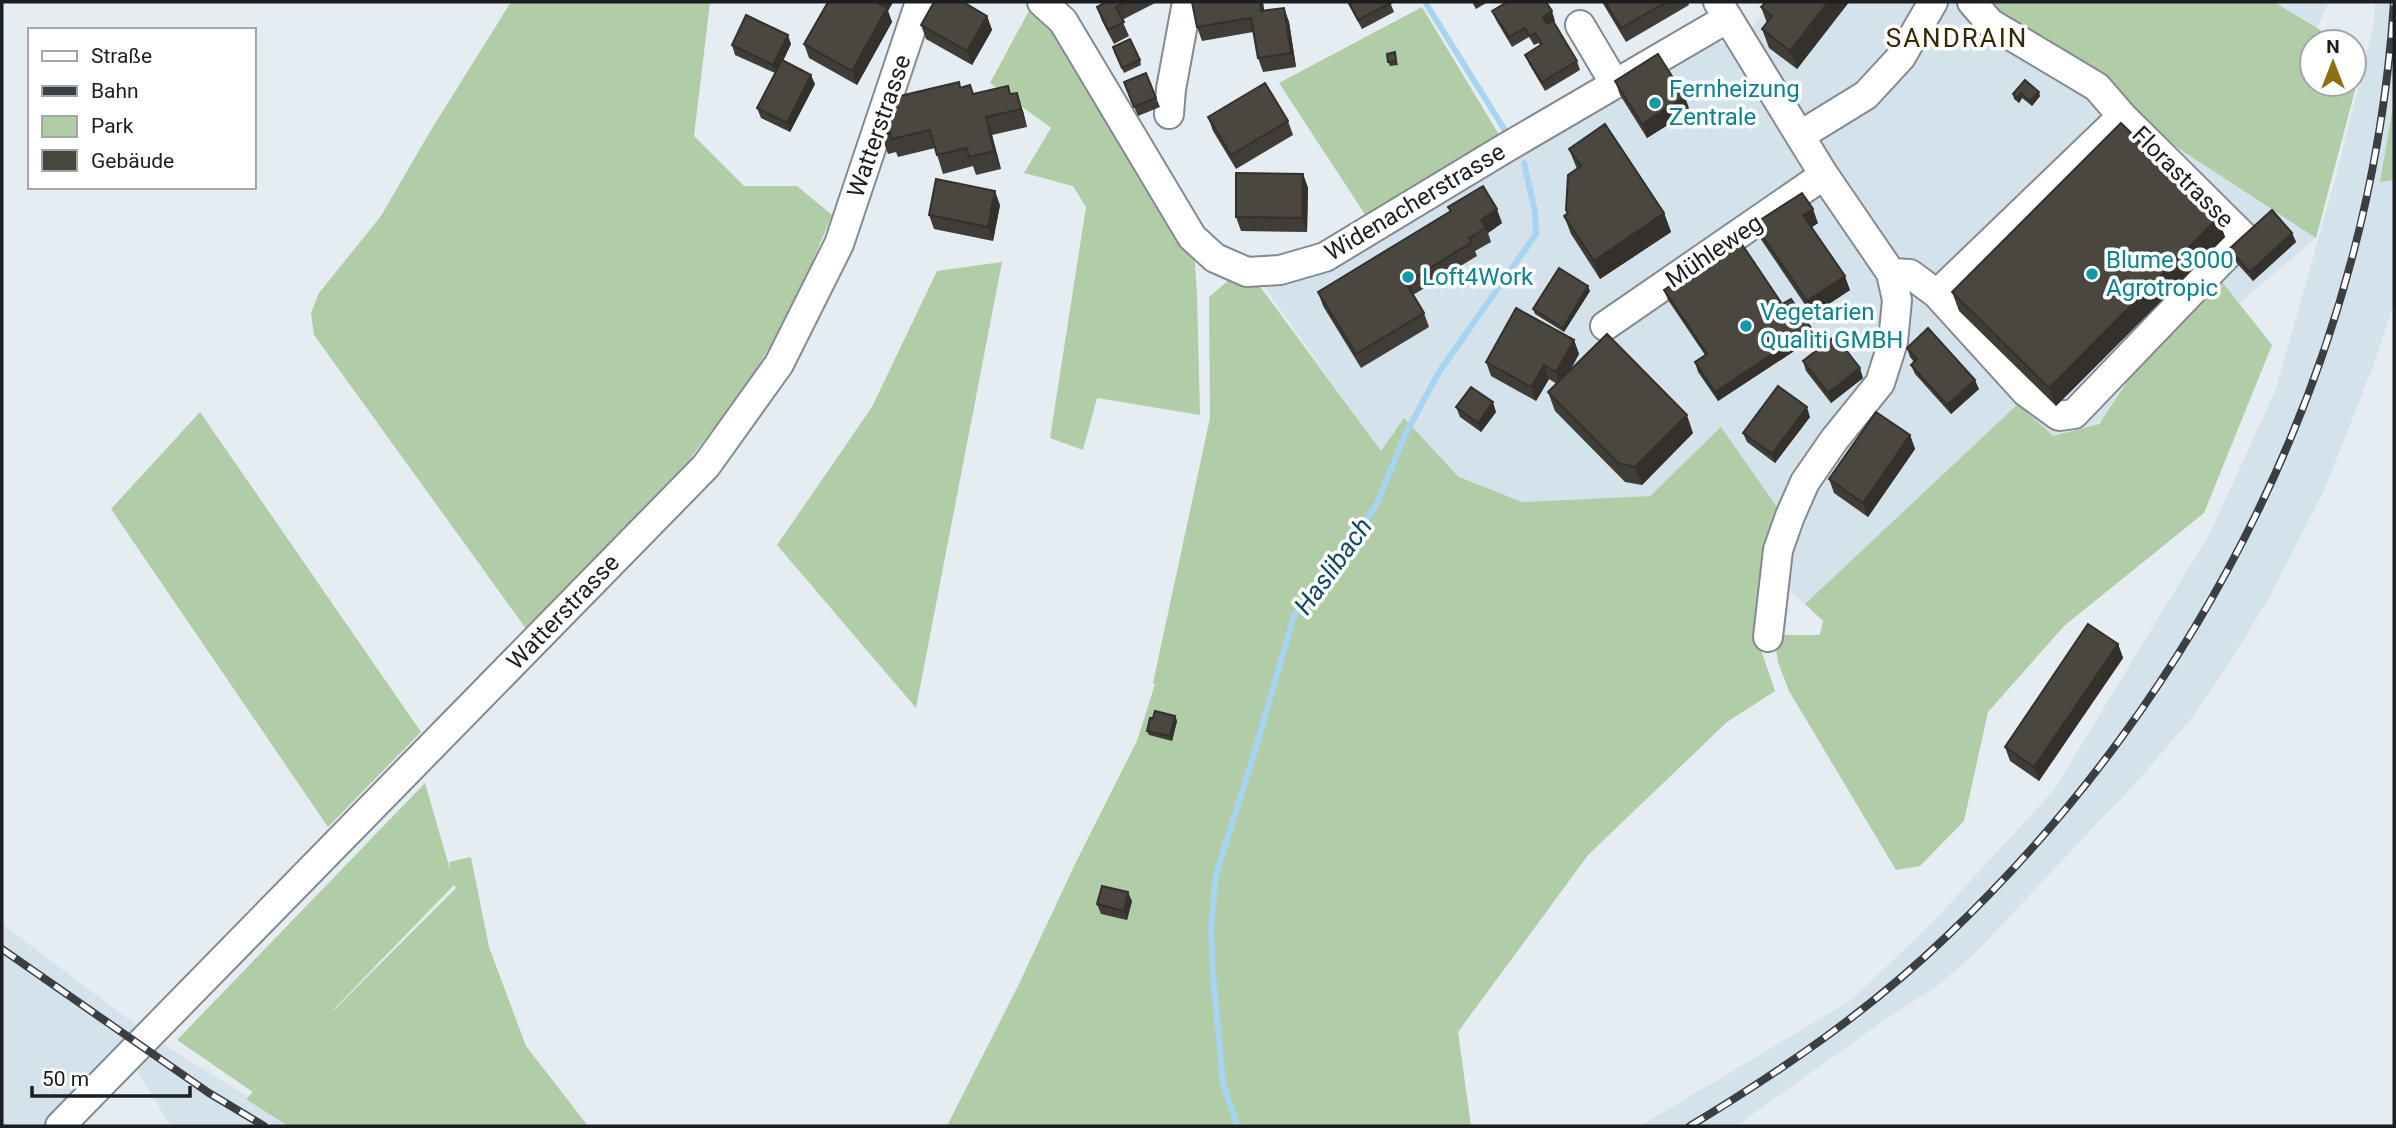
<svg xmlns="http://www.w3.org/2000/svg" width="2396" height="1128" font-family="Roboto,sans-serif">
<rect width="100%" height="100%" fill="#e5ecf2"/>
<!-- built -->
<path fill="#d4e2ec" d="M1771 2H1988L2316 238 2067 449 2018 405 1805 604 1783 586 1798 535 1722 429 1650 496 1522 502 1461 478 1404 418 1381 452 1260 281 1709 39 1736 48Z
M2274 2H2329L2317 28Z
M2375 2H2394V303L2373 366 2325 488 2270 596 2230 662 2191 719 2140 778 1974 954 1937 986 1880 1023 1736 1126H1640L1850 1001 1930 925 2054 790 2210 533 2276 389 2336 176 2374 24Z
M2 924 159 1042 296 1126H171L135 1068 77 1126H2Z"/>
<!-- green -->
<path fill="#b0cda7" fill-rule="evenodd" d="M511 2H710L694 136 744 186H797L832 215 793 308 750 380 690 459 527 630 314 335 311 313 319 293 381 216 431 130Z
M1982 2H2274L2340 42H2312V84H2354V50L2364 56 2316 238 2149 129Z
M1031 7 1058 29 1194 249 1197 294 1200 415 1097 398 1083 450 1050 438 1086 207 1073 186 1024 173 1051 128 990 83Z
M1422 7 1501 138 1368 219 1279 83Z
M2394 100V180L2380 182Z
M1002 262 916 708 777 545 872 407 937 271Z
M1231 278 1256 281 1381 451 1404 418 1459 477 1522 502 1650 496 1721 427 1780 511 1760 647 1775 691 1727 722 1588 855 1458 1032 1471 1126H947L1018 986 1076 862 1137 741 1155 684 1153 683 1210 418 1209 297Z
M2219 278 2272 345 2204 513 2064 626 1988 712 1964 821 1920 866 1896 870 1789 691 1778 662 1774 635H1820L1823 621 1805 604 2018 404 2053 436 2099 424 2144 357Z
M200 412 421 732 328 827 111 509Z
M425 783 451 873 449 862 471 857 489 947 526 1046 588 1126H288L246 1099 253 1092 177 1040ZM454 885 456 888 334 1010V1009Z"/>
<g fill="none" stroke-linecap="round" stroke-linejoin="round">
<!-- stream -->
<path stroke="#a7d4f0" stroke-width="6" d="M1425 2 1506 132
M1238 1126 1223 1084 1213 974 1211 927 1216 875 1253 757 1294 616 1376 506 1405 435 1439 372 1536 234 1535 211 1524 163"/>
<!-- minor casing -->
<g stroke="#848a8f" stroke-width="32">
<path id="minor" d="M1042 2 1063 21 1192 237 1215 258 1247 272 1280 270 1325 257 1502 150 1728 18
M1718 2 1824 175 1891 273 1897 300 1893 342 1880 383 1834 440 1805 482 1790 516 1778 550 1768 637
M1580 25 1615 84
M1169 114 1171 89 1187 2
M1801 135 1866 95 1901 57 1933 2
M1891 273 1910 274 1937 294 2026 392 2059 416 2074 414 2244 237 2122 116 2097 87 1990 23 1972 2
M1937 294 2122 116
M1605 326 1824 175
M60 1126 706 466 779 364 839 244 920 2"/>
</g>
<!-- minor -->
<use href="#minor" stroke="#fff" stroke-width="28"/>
<!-- rail casing -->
<g stroke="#3c3f42" stroke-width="8">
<path id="rail" d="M2 949 209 1093 264 1126
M1690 1126C1781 1071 1869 1011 1946 937 2203 693 2371 357 2394 2"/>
</g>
<!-- rail -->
<use href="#rail" stroke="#fff" stroke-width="5" stroke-dasharray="16" stroke-linecap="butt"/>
</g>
<!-- wall -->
<path fill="#403c37" d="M893 2 888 11 892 22 857 85 809 58 804 44Z
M1101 2H1157L1122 20 1129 36 1114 44 1102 21 1097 7 1102 4Z
M1192 2H1263L1264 11 1284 8 1289 22 1296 67 1263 72 1258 58 1253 32 1202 41 1197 27Z
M1347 2H1390L1394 12 1362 29Z
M1472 2H1488L1476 9Z
M1602 2H1688L1689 5 1626 42Z
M1849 2 1797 69 1769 48 1762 29 1767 23 1761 7Z
M1492 11 1555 21 1553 22 1577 61 1580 70 1545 91 1529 64 1525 55 1540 45 1539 43 1534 45 1529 37 1512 47 1496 20Z
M987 16 992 30 972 65 926 39 921 25Z
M791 44 783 60 815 84 790 132 761 118 757 108 775 73 735 55 732 45Z
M1114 52 1140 60 1141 65 1124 73Z
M1395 52 1398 65 1390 66 1388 62Z
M1146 73 1160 107 1138 116 1124 82Z
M2025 80 2040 96 2032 106 2022 98 2019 103 2014 99 2013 94Z
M1615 81 1690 111 1647 138 1620 95Z
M959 82 961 88 974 94H1011L1023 111 1027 127 992 135 1001 169 976 175 973 166 943 174 935 148 898 157 896 152 888 154 881 135 887 120Z
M1208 117 1288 121 1293 135 1236 169 1213 131Z
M1569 149 1664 213 1671 232 1600 279 1571 234 1564 216 1567 214 1566 210 1577 169Z
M1303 174 1308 188 1307 232 1241 231 1236 217Z
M1000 205 993 241 934 229 929 215Z
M1448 207 1502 223 1488 233 1491 242 1475 251 1477 256 1413 295 1424 313 1429 327 1361 368 1323 306 1318 292 1450 212Z
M2218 218 2225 237 2056 406 1959 311 1952 292Z
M1818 223 1812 227 1850 290 1812 315 1760 238 1754 224Z
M2292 233 2296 242 2253 281 2233 259 2229 249Z
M1664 290 1782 304 1811 328 1814 338 1718 401 1698 372 1695 362 1705 355 1668 300Z
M1590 291 1564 332 1535 314 1533 309Z
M1574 340 1579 354 1570 371 1693 433 1642 485 1625 482 1555 411 1548 392 1557 384 1549 379 1536 401 1491 376 1486 362Z
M1907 348 1979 389 1951 414 1915 374 1911 365 1914 362 1910 357Z
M1803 361 1863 378 1831 403 1806 371Z
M1456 407 1496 412 1481 432 1460 417Z
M1810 417 1775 463 1747 442 1743 433Z
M1910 435 1915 449 1868 517 1834 493 1829 479Z
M2118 644 2123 658 2039 781 2010 761 2005 747Z
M1175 716 1177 721 1172 741 1149 735 1147 731 1153 718Z
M1132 901 1127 920 1101 914 1097 904Z"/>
<!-- shaded-wall -->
<path fill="#34312d" d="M881 2H893L888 11 892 22 857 85 852 71Z
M1260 2H1263L1266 25 1261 11Z
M1828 2H1849L1797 69 1790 51Z
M1284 8 1289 22 1296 67 1291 53Z
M1552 11 1555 21 1546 26 1543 17Z
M987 16 992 30 972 65 967 51Z
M788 35 791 44 777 74 773 65Z
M811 75 815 84 790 132 787 123Z
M2039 92 2040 96 2032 106 2030 101Z
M1017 93 1023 111 1027 127 1021 109Z
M2021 93 2022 98 2019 103 2017 98Z
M1685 97 1690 111 1647 138 1642 124Z
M986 117 992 135 1001 169 994 151Z
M1303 174 1308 188 1307 232 1302 218Z
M995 191 1000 205 993 241 988 227Z
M1497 209 1502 223 1488 233 1481 220Z
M1813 209 1818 223 1809 229 1803 215Z
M1664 213 1671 232 1600 279 1594 261Z
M2218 218 2225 237 2056 406 2049 388Z
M2292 233 2296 242 2253 281 2250 272Z
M1845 276 1850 290 1812 315 1807 301Z
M1588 286 1590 291 1564 332 1563 328Z
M1811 328 1814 338 1718 401 1715 392Z
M1574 340 1579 354 1561 386 1556 372Z
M1544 365 1549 379 1536 401 1531 387Z
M1860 368 1863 378 1831 403 1828 393Z
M1975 380 1979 389 1951 414 1947 405Z
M1493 402 1496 412 1481 432 1478 423Z
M1807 407 1810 417 1775 463 1772 454Z
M1687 415 1693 433 1642 485 1635 467Z
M1910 435 1915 449 1868 517 1863 503Z
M2118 644 2123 658 2039 781 2034 767Z
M1175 716 1177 721 1172 741 1170 736Z
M1128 892 1132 901 1127 920 1124 911Z"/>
<!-- building -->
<path fill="#4a4640" stroke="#34312d" stroke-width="2" d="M828 2H881L879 4 887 8 852 71 804 44Z
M934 2H963L987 16 967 51 921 25Z
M1103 2H1125L1116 7 1124 22 1108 30 1097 7 1104 3Z
M1192 2H1260L1261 11 1284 8 1291 53 1258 58 1251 18 1197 27Z
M1349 2H1390L1391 3 1358 20Z
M1507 2H1546L1552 11 1543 17 1547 24 1553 21 1577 61 1542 82 1525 55 1542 44 1535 33 1530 36 1525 28 1509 37 1492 11Z
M1605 2H1666L1621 28Z
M1766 2H1828L1790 51 1762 29 1772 16 1761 7Z
M746 15 788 35 773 65 732 45Z
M1130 39 1140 60 1122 68 1113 47Z
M1395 52 1396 61 1388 62 1387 54Z
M1658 54 1685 97 1642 124 1615 81Z
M782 60 811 75 787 123 757 108Z
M1146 73 1156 98 1134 107 1124 82Z
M2025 80 2039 92 2030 101 2021 93 2017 98 2013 94Z
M959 82 960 88 970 85 973 94 1008 86 1010 94 1017 93 1021 109 986 117 994 151 969 157 967 148 937 155 930 130 892 139 890 133 881 135 878 122 887 120 883 100Z
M1265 83 1288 121 1231 155 1208 117Z
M2121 123 2218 218 2049 388 1952 292Z
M1605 124 1664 213 1594 261 1564 216 1568 213 1566 210 1568 175 1581 166 1569 149Z
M1236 173 1303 174 1302 218 1236 217Z
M936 179 995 191 988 227 929 215Z
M1483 186 1497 209 1481 220 1486 228 1469 238 1472 242 1406 283 1424 313 1356 354 1318 292 1451 211 1448 207Z
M1802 193 1813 209 1803 215 1845 276 1807 301 1754 224Z
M2272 210 2292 233 2250 272 2229 249Z
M1739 240 1782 304 1791 299 1811 328 1715 392 1695 362 1707 354 1664 290Z
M1559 268 1588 286 1563 328 1533 309Z
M1516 308 1574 340 1556 372 1544 365 1531 387 1486 362Z
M1928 328 1975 380 1947 405 1911 365 1917 359 1907 348Z
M1607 334 1687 415 1635 467 1618 463 1548 392Z
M1835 336 1860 368 1828 393 1803 361Z
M1778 386 1807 407 1772 454 1743 433Z
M1471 387 1493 402 1478 423 1456 407Z
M1876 412 1910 435 1863 503 1829 479Z
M2088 624 2118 644 2034 767 2005 747Z
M1155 711 1175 716 1170 736 1147 731 1150 718H1153Z
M1102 886 1128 892 1124 911 1097 904Z"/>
<!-- markers -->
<g fill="#0f9aa8" stroke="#fff" stroke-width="2.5">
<circle cx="1655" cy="103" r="7"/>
<circle cx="2092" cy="274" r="7"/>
<circle cx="1408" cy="277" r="7"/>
<circle cx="1746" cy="326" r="7"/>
</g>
<g text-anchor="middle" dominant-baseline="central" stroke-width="7" stroke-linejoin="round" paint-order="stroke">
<!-- culture labels -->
<g font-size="24" fill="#0d838f" stroke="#fff" text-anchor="start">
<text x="1669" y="89">Fernheizung<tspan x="1669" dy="28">Zentrale</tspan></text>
<text x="2106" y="260">Blume 3000<tspan x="2106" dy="28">Agrotropic</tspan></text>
<text x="1422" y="277">Loft4Work</text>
<text x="1760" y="312">Vegetarien<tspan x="1760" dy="28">Qualiti GMBH</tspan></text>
</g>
<!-- street labels -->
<g font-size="24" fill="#1c1f21" stroke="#fff">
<text transform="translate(879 126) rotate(-71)">Watterstrasse</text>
<text transform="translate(2183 177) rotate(45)">Florastrasse</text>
<text transform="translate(1415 202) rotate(-31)">Widenacherstrasse</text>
<text transform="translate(1714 251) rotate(-34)">Mühleweg</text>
<text transform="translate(563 612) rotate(-46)">Watterstrasse</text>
</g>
<!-- neighbourhood labels -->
<g font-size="26" letter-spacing="2" fill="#362900" stroke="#fff">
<text x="1957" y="38">SANDRAIN</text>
</g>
<!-- water labels -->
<g font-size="26" font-style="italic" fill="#114965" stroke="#fff">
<text transform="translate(1333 566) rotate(-54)">Haslibach</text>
</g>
</g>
<!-- border -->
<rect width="2396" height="1128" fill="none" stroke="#1c1f21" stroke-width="7"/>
<!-- legend -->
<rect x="28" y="28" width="228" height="161" fill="#ffffff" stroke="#a4a5a6" stroke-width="2"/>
<rect x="42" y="51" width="35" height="10" fill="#ffffff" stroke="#a4a5a6" stroke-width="2"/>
<text x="91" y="63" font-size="21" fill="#1c1f21">Straße</text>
<rect x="42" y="86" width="35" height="10" fill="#3c3f42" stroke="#a4a5a6" stroke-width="2"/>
<text x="91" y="98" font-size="21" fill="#1c1f21">Bahn</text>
<rect x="42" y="116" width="35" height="21" fill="#b0cda7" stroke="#a4a5a6" stroke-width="2"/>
<text x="91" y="133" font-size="21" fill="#1c1f21">Park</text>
<rect x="42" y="150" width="35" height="21" fill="#4a4640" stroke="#a4a5a6" stroke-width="2"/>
<text x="91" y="168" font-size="21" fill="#1c1f21">Gebäude</text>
<!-- north arrow -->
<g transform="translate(2333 63)"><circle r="33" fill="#ffffff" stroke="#a4a5a6" stroke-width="2"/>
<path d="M0-5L12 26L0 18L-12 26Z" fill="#8c7113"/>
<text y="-10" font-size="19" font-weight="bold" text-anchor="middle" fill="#1c1f21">N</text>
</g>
<!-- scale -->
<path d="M32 1086v10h158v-10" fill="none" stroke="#1c1f21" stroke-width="3.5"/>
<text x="42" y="1086" font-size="21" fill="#1c1f21" stroke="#ffffff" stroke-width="5" paint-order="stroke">50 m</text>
</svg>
